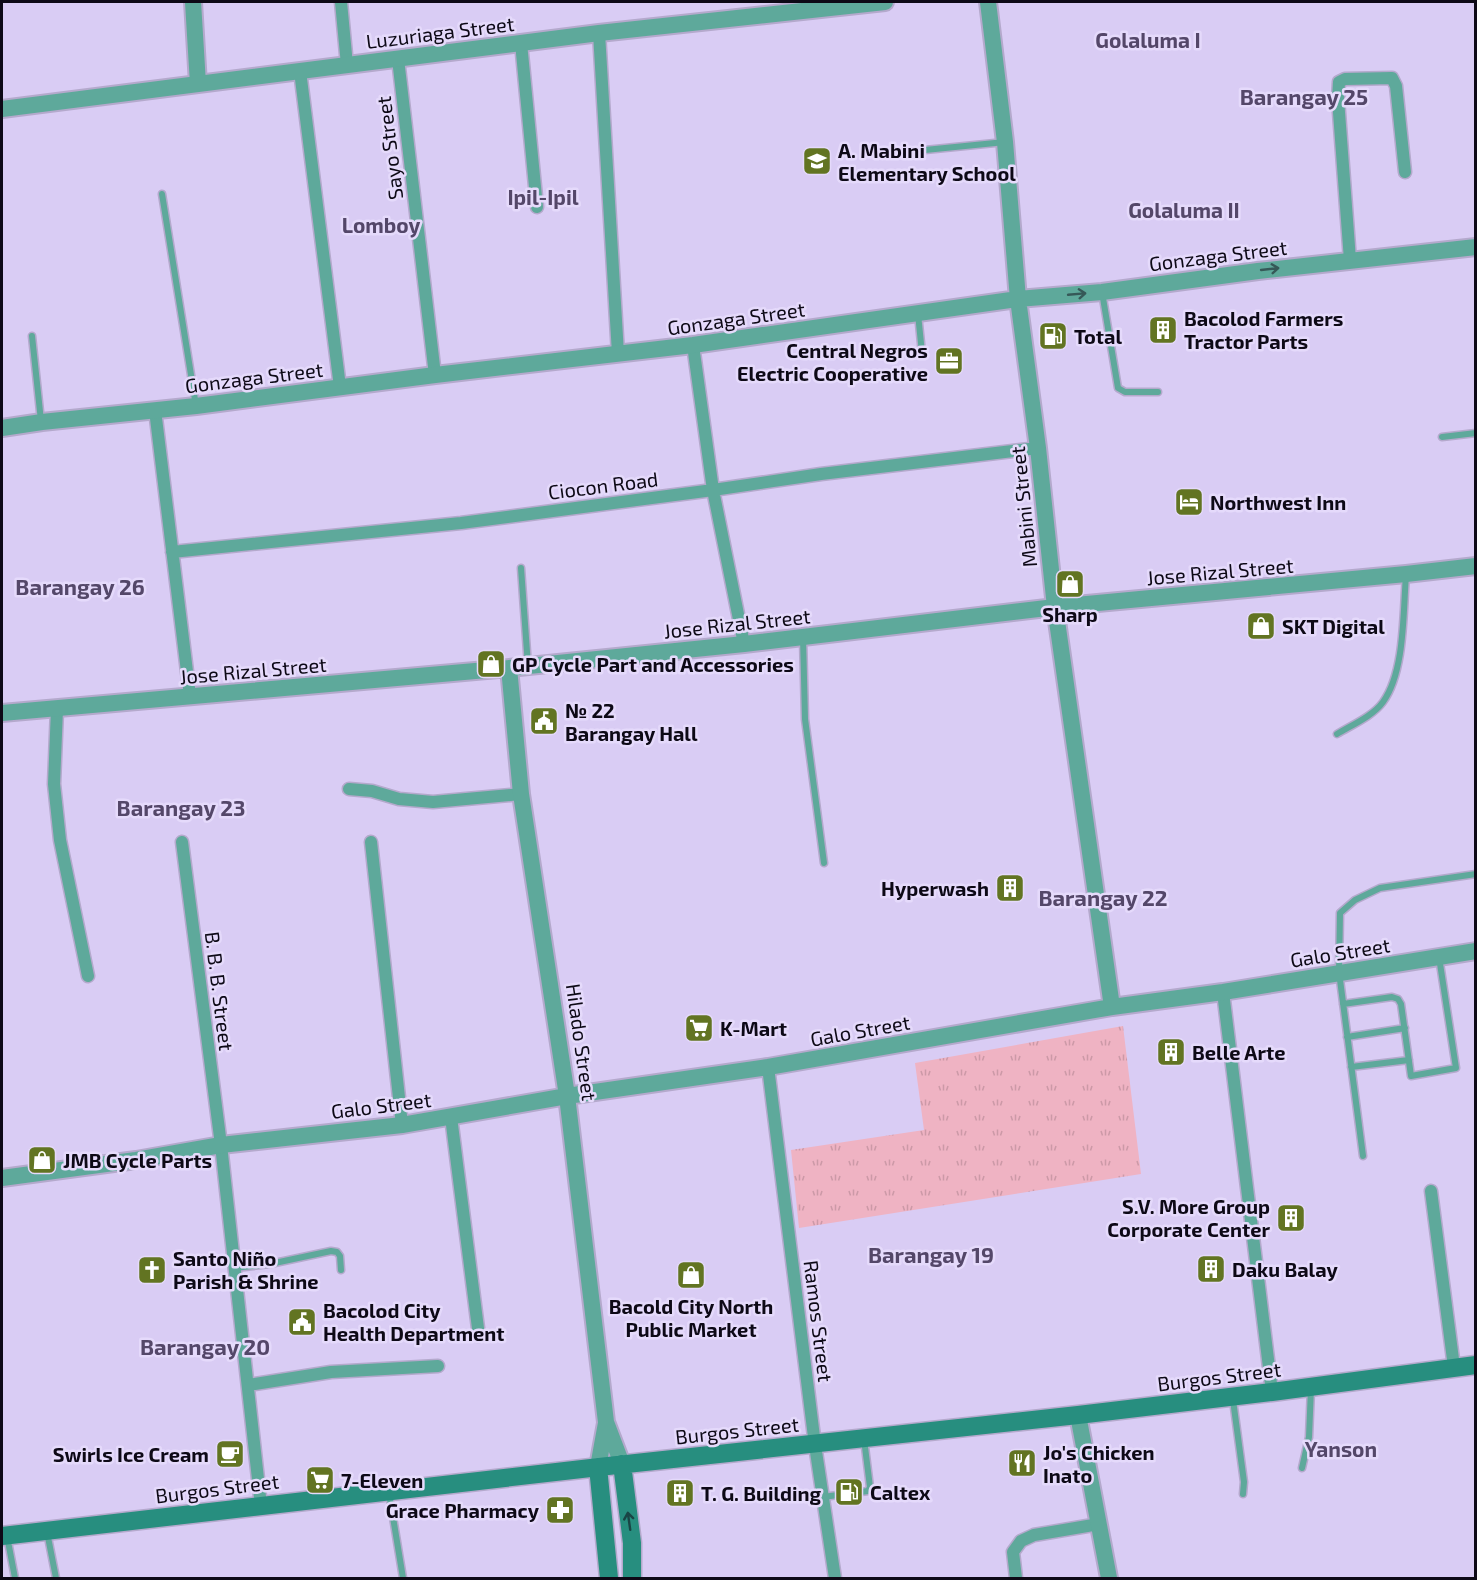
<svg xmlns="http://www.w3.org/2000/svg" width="1477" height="1580" font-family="'Exo 2',sans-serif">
<defs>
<pattern id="grass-tufts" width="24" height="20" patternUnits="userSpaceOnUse" patternTransform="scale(1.5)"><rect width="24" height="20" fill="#efb3c3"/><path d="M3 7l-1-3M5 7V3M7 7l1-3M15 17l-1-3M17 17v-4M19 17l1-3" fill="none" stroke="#cc99a7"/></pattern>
</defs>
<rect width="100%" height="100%" fill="#d9ccf4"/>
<!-- grass -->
<path fill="url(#grass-tufts)" d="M1123 1026 1141 1174 799 1228 791 1150 924 1130 915 1063Z"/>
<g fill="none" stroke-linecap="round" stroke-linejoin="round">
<!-- service casing -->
<g stroke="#b4a9cc" stroke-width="9">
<path id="service" d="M895 153 1005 142
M162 194 196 406
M1102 292 1118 388 1125 392H1158
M918 314 922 353
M32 336 41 421
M1442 437 1476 433
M521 568 528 666
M803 637 805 719 824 863
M1337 734C1352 725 1373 716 1383 702 1405 672 1403 612 1406 575
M1343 1004 1392 997 1398 999 1401 1004 1411 1076 1456 1068 1439 957
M1347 1037 1405 1028
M1351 1067 1409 1060
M1363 1156 1339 972 1340 913 1355 900 1380 888 1476 874
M235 1268 270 1264 331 1251 337 1252 340 1256 341 1270
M1233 1400 1244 1482 1243 1494
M1302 1468 1309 1437 1311 1388
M389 1493 403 1578
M823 1497 868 1491 870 1487 864 1439
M47 1532 56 1578
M7 1536 15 1578"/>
</g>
<!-- minor casing -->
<g stroke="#b4a9cc" stroke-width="15">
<path id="minor" d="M341 2 347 65
M599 33 618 354
M521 43 537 207
M398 59 435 375
M300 71 340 387
M1350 260 1338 99 1339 82 1345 79 1392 78 1396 86 1405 172
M693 345 713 490 744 644
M155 410 190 696
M172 552 461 523 713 490 821 474 1038 448
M57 709 54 784 60 840 88 976
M349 789 372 791 399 799 433 802 521 794
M182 842 221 1145 261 1506
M371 842 402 1125
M1223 992 1272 1392
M768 1067 815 1445 835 1578
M451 1117 479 1336
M1431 1191 1454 1367
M248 1385 331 1372 438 1366
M1016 1578 1013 1552 1021 1541 1034 1535 1099 1524"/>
</g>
<!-- tertiary casing -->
<g stroke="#b4a9cc" stroke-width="20">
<path id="tertiary" d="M193 2 198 84
M988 2 1005 142 1018 299 1038 448 1055 607 1112 1007
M2 109 599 33 885 2
M2 428 42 422 196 406 435 375 693 345 1018 299 1102 292 1258 271 1476 247
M509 668 521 794 567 1096 606 1422 622 1464
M2 713 509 668 744 644 1055 607 1406 574 1476 566
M2 1178 136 1160 221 1145 402 1125 567 1096 768 1067 1112 1007 1223 992 1476 951
M1078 1415 1109 1578
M598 1467 606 1423"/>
</g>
<!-- secondary casing -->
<g stroke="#b4a9cc" stroke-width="21">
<path id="secondary" d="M622 1464 632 1543V1578
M598 1467 609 1578
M2 1536 608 1466 1078 1415 1272 1392 1476 1365"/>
</g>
<!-- service -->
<use href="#service" stroke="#5ea99b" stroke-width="6"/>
<!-- minor -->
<use href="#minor" stroke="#5ea99b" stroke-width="12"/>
<!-- tertiary -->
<use href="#tertiary" stroke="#5ea99b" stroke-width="16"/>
<!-- secondary -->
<use href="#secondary" stroke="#278e7f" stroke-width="18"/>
</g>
<!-- one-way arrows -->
<defs><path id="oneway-shaft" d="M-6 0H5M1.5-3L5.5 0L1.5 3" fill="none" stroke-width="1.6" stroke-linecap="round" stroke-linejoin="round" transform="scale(1.5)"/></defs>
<g stroke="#365958">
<use href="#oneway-shaft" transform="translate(1270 269) rotate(-6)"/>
<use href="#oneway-shaft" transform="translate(1077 294) rotate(-5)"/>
</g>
<use stroke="#194545" href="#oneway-shaft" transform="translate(629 1521) rotate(-98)"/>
<!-- icons -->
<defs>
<g id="school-square" transform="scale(1.5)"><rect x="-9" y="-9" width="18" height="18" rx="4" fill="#627422" stroke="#e5dafb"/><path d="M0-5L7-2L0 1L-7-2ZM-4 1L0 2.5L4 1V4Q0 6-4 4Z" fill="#fff"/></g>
<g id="building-square" transform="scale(1.5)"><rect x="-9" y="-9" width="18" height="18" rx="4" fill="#627422" stroke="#e5dafb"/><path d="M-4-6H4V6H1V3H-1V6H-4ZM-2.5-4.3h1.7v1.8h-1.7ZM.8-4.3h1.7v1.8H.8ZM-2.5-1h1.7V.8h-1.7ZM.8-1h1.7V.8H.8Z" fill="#fff"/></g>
<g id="fuel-square" transform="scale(1.5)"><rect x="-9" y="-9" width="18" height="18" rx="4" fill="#627422" stroke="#e5dafb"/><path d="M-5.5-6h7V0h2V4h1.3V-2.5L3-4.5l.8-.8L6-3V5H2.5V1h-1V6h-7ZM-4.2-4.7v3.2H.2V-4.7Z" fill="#fff"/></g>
<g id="office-square" transform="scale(1.5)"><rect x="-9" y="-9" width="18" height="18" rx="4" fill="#627422" stroke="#e5dafb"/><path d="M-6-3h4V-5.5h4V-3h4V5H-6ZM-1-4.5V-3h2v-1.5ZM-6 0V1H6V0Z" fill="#fff"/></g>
<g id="hotel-square" transform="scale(1.5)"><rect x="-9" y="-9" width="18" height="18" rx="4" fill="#627422" stroke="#e5dafb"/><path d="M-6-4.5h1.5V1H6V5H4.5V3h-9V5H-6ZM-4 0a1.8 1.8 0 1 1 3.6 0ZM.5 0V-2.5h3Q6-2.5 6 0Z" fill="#fff"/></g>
<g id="shop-square" transform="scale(1.5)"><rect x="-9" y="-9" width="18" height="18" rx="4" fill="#627422" stroke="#e5dafb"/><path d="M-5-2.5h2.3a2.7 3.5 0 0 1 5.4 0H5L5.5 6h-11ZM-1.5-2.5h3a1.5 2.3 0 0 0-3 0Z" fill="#fff"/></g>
<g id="civic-square" transform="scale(1.5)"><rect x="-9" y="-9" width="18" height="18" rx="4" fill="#627422" stroke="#e5dafb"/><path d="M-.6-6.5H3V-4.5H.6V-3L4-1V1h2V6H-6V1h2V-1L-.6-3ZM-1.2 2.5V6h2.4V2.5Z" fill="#fff"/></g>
<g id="supermarket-square" transform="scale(1.5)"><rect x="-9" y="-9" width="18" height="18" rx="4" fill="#627422" stroke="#e5dafb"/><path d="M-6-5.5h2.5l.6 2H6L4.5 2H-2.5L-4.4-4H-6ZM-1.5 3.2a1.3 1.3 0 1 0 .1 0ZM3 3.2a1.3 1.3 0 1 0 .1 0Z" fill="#fff"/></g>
<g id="church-square" transform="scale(1.5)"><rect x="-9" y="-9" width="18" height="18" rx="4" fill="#627422" stroke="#e5dafb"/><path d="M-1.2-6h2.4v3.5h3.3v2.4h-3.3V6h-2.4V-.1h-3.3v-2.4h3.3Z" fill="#fff"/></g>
<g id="cafe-square" transform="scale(1.5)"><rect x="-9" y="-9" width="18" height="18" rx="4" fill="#627422" stroke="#e5dafb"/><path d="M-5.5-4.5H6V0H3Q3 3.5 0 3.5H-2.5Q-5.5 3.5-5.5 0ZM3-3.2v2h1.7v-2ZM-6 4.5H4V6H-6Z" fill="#fff"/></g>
<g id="restaurant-square" transform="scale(1.5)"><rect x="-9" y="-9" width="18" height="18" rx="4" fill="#627422" stroke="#e5dafb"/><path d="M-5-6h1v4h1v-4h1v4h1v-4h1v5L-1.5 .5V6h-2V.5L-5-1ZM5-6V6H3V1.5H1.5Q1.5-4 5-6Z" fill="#fff"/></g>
<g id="pharmacy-square" transform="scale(1.5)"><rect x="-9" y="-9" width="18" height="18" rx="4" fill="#627422" stroke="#e5dafb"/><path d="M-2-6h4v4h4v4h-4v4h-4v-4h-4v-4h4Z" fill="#fff"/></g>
</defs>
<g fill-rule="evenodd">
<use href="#school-square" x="817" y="161"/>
<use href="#building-square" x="1163" y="330"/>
<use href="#fuel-square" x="1053" y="336"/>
<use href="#office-square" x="949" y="361"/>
<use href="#hotel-square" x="1189" y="502"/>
<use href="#shop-square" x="1070" y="584"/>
<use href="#shop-square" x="1261" y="626"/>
<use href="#shop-square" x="491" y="664"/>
<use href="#civic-square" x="544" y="721"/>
<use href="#building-square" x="1010" y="888"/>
<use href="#supermarket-square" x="699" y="1028"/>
<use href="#building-square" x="1171" y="1052"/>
<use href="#shop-square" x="42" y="1160"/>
<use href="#building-square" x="1291" y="1218"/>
<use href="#building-square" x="1211" y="1269"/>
<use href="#church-square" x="152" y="1270"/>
<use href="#shop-square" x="691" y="1275"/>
<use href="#civic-square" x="302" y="1322"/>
<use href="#cafe-square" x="230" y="1454"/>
<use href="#restaurant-square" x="1022" y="1463"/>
<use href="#supermarket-square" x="320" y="1480"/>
<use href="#fuel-square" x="849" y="1492"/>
<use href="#building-square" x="680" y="1493"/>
<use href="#pharmacy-square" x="560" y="1510"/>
</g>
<g text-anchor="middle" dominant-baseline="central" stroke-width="5" stroke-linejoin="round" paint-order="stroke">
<!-- street labels -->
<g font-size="20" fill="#0d0916" stroke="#e5dafb">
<text transform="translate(440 32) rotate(-7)">Luzuriaga Street</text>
<text transform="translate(389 148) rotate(-97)">Sayo Street</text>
<text transform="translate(1218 255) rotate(-7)">Gonzaga Street</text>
<text transform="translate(736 318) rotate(-8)">Gonzaga Street</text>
<text transform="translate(254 377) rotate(-7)">Gonzaga Street</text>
<text transform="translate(603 485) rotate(-7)">Ciocon Road</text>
<text transform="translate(1023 507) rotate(-96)">Mabini Street</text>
<text transform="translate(1220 571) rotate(-5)">Jose Rizal Street</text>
<text transform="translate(737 623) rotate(-6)">Jose Rizal Street</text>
<text transform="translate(253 670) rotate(-5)">Jose Rizal Street</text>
<text transform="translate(1340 952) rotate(-9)">Galo Street</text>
<text transform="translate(220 991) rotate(83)">B. B. B. Street</text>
<text transform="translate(860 1030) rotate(-10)">Galo Street</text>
<text transform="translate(582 1042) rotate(82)">Hilado Street</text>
<text transform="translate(381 1105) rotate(-7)">Galo Street</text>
<text transform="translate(819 1321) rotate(83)">Ramos Street</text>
<text transform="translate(1219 1376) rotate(-7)">Burgos Street</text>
<text transform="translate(737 1430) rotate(-6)">Burgos Street</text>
<text transform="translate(217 1488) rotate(-7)">Burgos Street</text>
</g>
<!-- poi labels -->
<g font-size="20" font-weight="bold" fill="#0d0916" stroke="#e5dafb" text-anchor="start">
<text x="838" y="150">A. Mabini<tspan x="838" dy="23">Elementary School</tspan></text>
<text x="1184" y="318">Bacolod Farmers<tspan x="1184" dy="23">Tractor Parts</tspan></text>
<text x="1074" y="336">Total</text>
<text x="928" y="350" text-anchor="end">Central Negros<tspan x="928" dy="23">Electric Cooperative</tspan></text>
<text x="1210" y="502">Northwest Inn</text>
<text x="1070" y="614" text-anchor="middle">Sharp</text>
<text x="1282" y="626">SKT Digital</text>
<text x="512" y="664">GP Cycle Part and Accessories</text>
<text x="565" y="710">№ 22<tspan x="565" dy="23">Barangay Hall</tspan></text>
<text x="989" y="888" text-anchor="end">Hyperwash</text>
<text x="720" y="1028">K-Mart</text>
<text x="1192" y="1052">Belle Arte</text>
<text x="63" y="1160">JMB Cycle Parts</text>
<text x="1270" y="1206" text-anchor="end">S.V. More Group<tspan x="1270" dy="23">Corporate Center</tspan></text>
<text x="173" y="1258">Santo Niño<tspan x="173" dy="23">Parish &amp; Shrine</tspan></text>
<text x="1232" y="1269">Daku Balay</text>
<text x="691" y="1306" text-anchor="middle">Bacold City North<tspan x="691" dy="23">Public Market</tspan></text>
<text x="323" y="1310">Bacolod City<tspan x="323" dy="23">Health Department</tspan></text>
<text x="1043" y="1452">Jo's Chicken<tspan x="1043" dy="23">Inato</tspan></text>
<text x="209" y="1454" text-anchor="end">Swirls Ice Cream</text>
<text x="341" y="1480">7-Eleven</text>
<text x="870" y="1492">Caltex</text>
<text x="701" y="1493">T. G. Building</text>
<text x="539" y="1510" text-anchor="end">Grace Pharmacy</text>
</g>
<!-- neighbourhood labels -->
<g font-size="21" font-weight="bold" fill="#544769" stroke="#e5dafb">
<text x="1148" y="39">Golaluma I</text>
<text x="543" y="196">Ipil-Ipil</text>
<text x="1184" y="209">Golaluma II</text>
<text x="381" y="224">Lomboy</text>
<text x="1341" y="1448">Yanson</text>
</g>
<!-- quarter labels -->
<g font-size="22" font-weight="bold" fill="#544769" stroke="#e5dafb">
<text x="1304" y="96">Barangay 25</text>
<text x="80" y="586">Barangay 26</text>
<text x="181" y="807">Barangay 23</text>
<text x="1103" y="897">Barangay 22</text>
<text x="931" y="1254">Barangay 19</text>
<text x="205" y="1346">Barangay 20</text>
</g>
</g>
<!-- border -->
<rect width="1477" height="1580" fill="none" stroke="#0d0916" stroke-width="6"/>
</svg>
